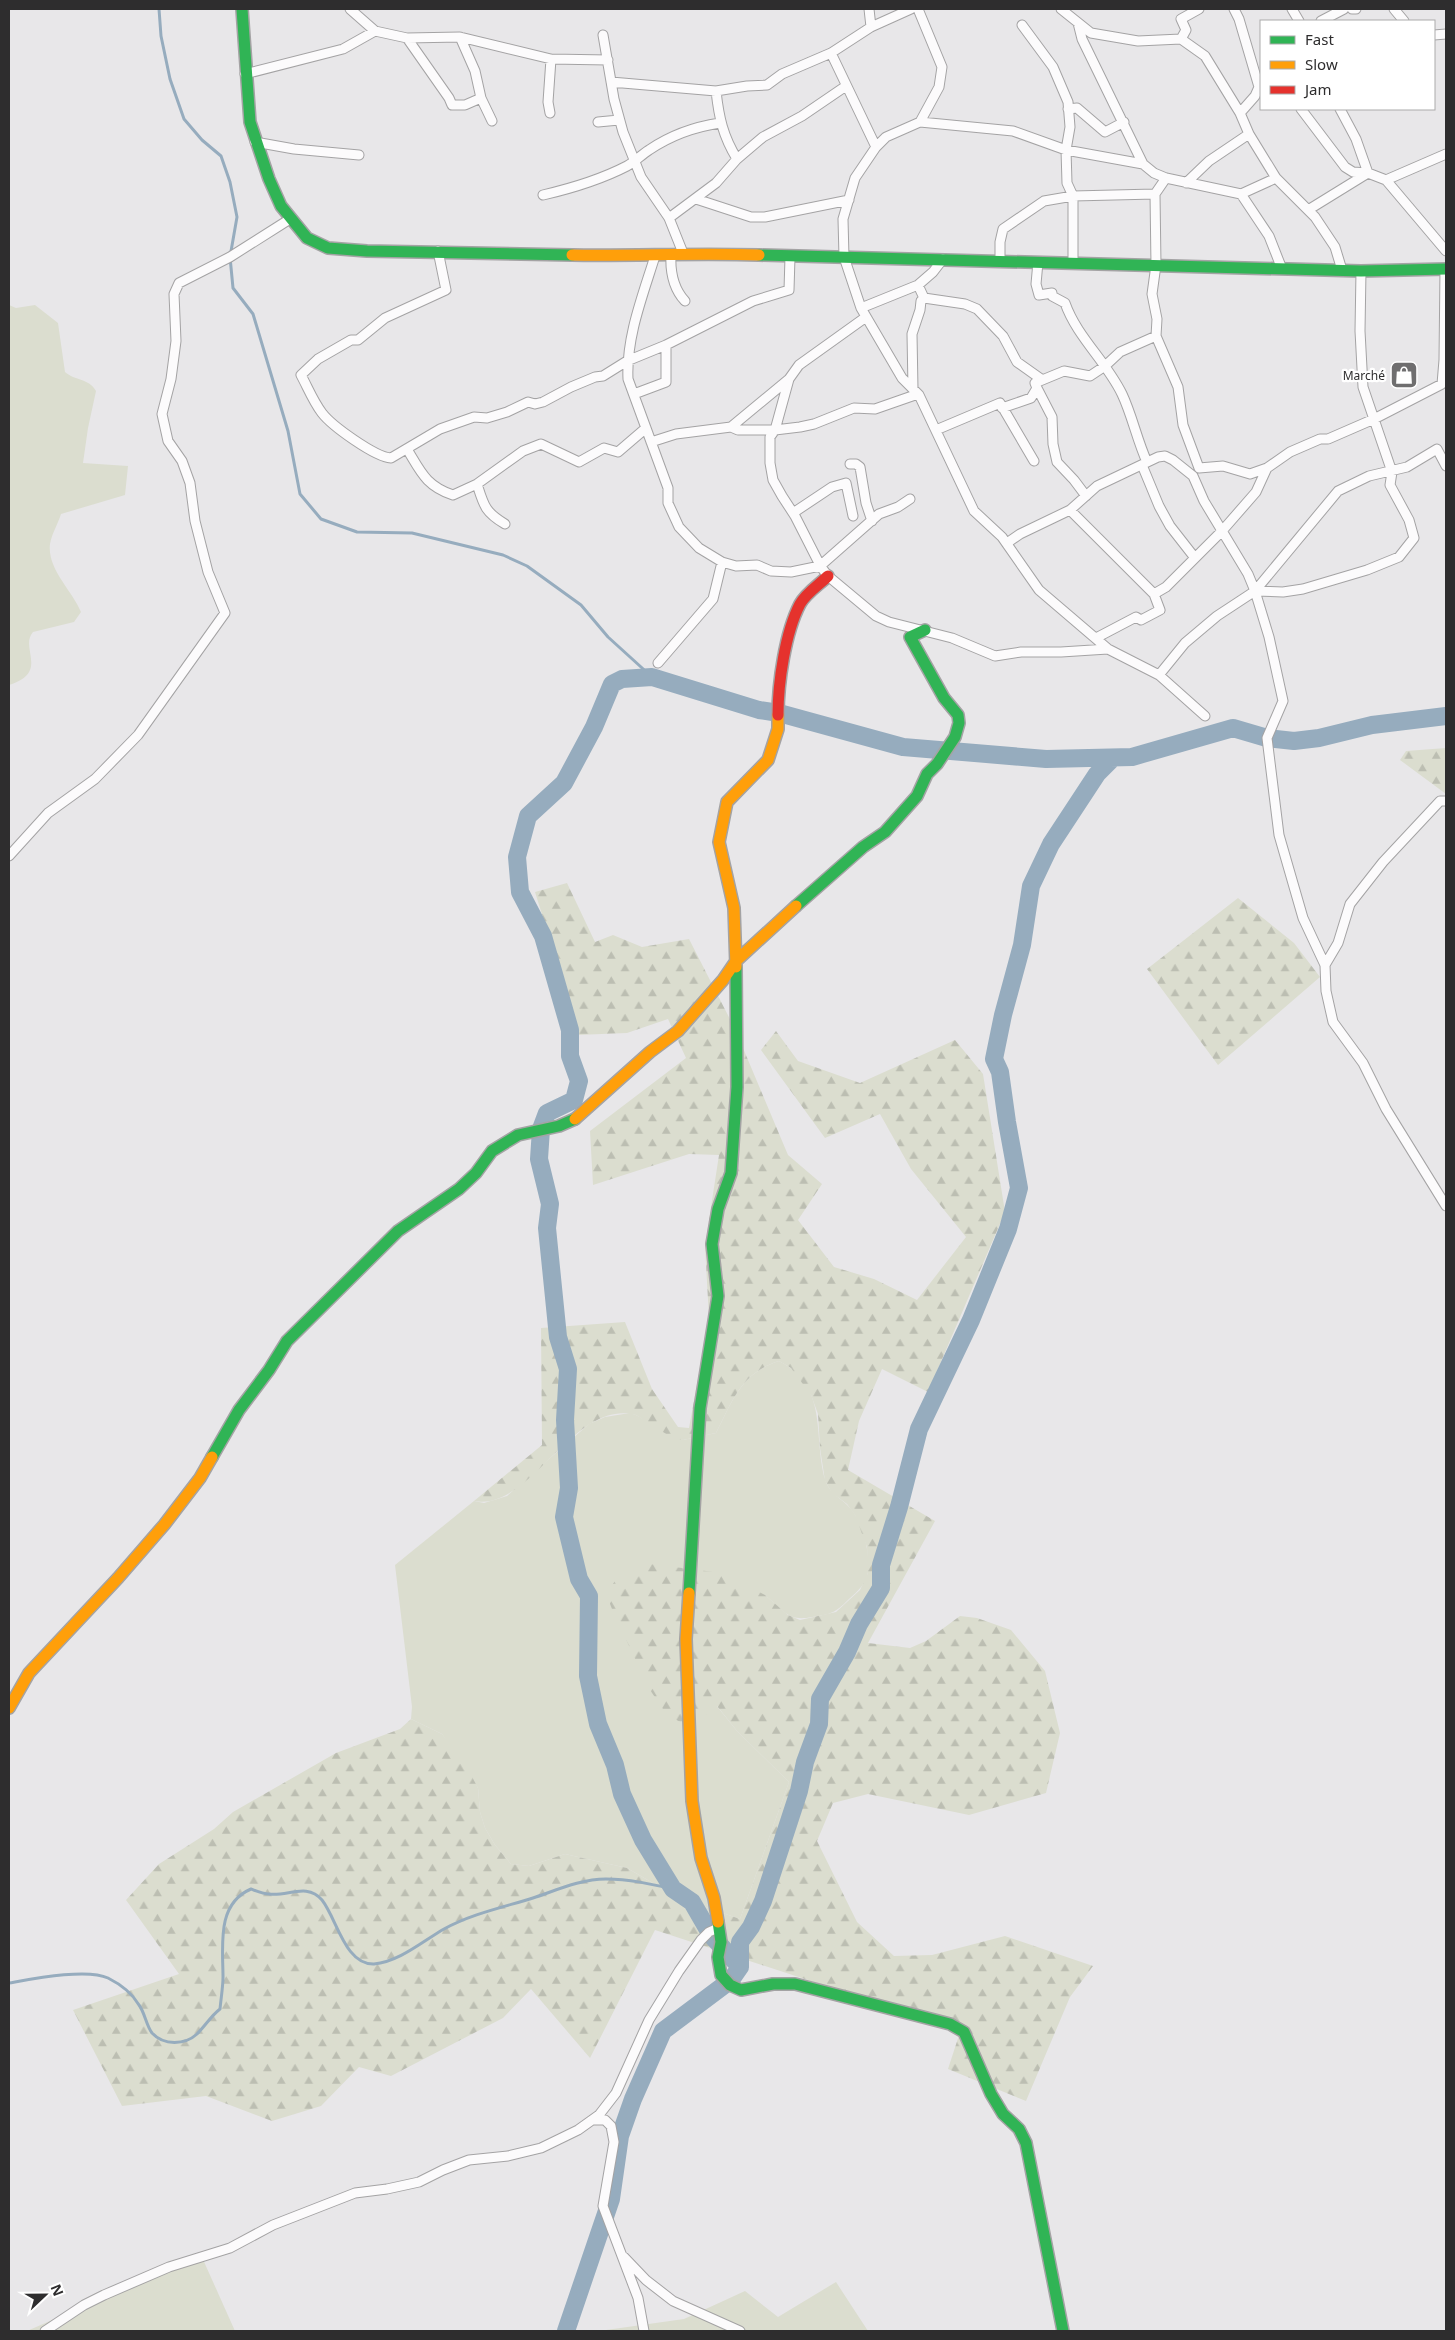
<svg xmlns="http://www.w3.org/2000/svg" width="1455" height="2340" font-family="'Noto Sans',sans-serif">
<defs>
<pattern id="forest-firs" width="22" height="20" patternUnits="userSpaceOnUse" patternTransform="scale(1.25)"><rect width="22" height="20" fill="#dbddcf"/><path d="M5 1l3.5 6h-7zM16 11l3.5 6h-7z" fill="#bcbeb2"/></pattern>
</defs>
<rect width="100%" height="100%" fill="#e8e7e9"/>
<!-- grass -->
<path fill="#dbddcf" d="M9 305 16 308 35 305 58 323 65 372C75 381 89 378 96 391L88 428 83 463 128 466 125 495 61 514C58 524 52 533 50 544 47 569 72 590 81 612L74 622 33 632C19 648 50 672 9 685Z
M779 1361C829 1386 813 1436 825 1479 829 1495 846 1500 854 1513 864 1528 870 1554 868 1572 867 1583 857 1592 849 1599 842 1606 837 1611 828 1614 790 1622 793 1620 765 1595L716 1705 737 1731 789 1782 740 1919 677 1897 627 1868 565 1854 529 1866 511 1864 495 1845 485 1828 480 1812 478 1788 442 1734 411 1719 412 1707 395 1565 474 1501 484 1503 507 1496 589 1424 605 1417 630 1413 636 1415 683 1440 716 1433C733 1400 741 1373 779 1361Z
M201 2255 235 2331H27Z
M836 2282 868 2331H599L684 2319 745 2291 778 2317Z"/>
<!-- forest -->
<path fill="url(#forest-firs)" d="M1446 748V794L1400 760 1406 751Z
M567 883 595 942 613 935 642 947 689 939 735 1029 788 1155 822 1184 798 1220 834 1267 874 1279 917 1300 966 1237 911 1169 880 1114 825 1138 761 1050 776 1031 798 1061 860 1083 955 1040 983 1074 1005 1212 928 1392 882 1369 859 1421 848 1470 935 1521 868 1643 910 1648 926 1641 960 1616 977 1618 1011 1630 1045 1671 1060 1733 1046 1793 969 1815 868 1794 833 1803 817 1841 857 1922 894 1956 932 1955 1005 1936 1093 1966 1070 1997 1026 2101 948 2069 962 2026 878 2003 655 1930 590 2058 531 1989 503 2018 391 2076 359 2067 321 2106 272 2121 206 2096 122 2106 73 2010 179 1974 126 1900 159 1864 214 1829 233 1812 336 1753 400 1729 411 1719 442 1734 463 1760 478 1788 480 1812 485 1828 495 1845 511 1864 529 1866 565 1854 627 1868 677 1897 740 1919 789 1782 737 1731 717 1706 690 1727 667 1715 648 1687 612 1609 607 1596 608 1590 616 1580 650 1564 722 1573 765 1595 788 1615 800 1620 836 1612 860 1590 868 1573 867 1547 855 1515 847 1504 832 1493 825 1481 820 1448 818 1414 811 1395 791 1368 779 1361C741 1373 733 1400 716 1433L683 1440 671 1437 636 1415C573 1398 531 1512 474 1501L542 1445 541 1328 625 1322 652 1389 678 1427 689 1428 709 1318 705 1246 719 1155 689 1154 593 1185 590 1131 686 1058 668 1019 627 1033 577 1035 560 972 535 892Z
M1238 898 1294 943 1320 977 1218 1065 1147 969Z"/>
<g fill="none" stroke-linecap="round" stroke-linejoin="round">
<!-- stream -->
<path stroke="#96acbe" stroke-width="3" d="M159 9 161 36 170 79 184 119 202 140 221 156 230 182 237 217 230 257 233 288 253 314 288 431 300 494 321 519 357 532 412 533 503 555 527 566 581 605 608 637 652 677
M9 1983C32 1979 87 1968 108 1978 120 1984 132 1993 139 2005 145 2013 146 2025 152 2033 164 2046 185 2045 197 2034 205 2026 211 2016 220 2009 221 1998 223 1987 223 1977 223 1946 216 1904 251 1889 256 1891 263 1894 269 1894 287 1897 307 1882 322 1900 337 1919 345 1965 374 1964 399 1962 423 1941 444 1929 471 1914 504 1907 533 1898 557 1890 581 1879 606 1879 629 1879 651 1884 673 1889"/>
<!-- river -->
<path stroke="#96acbe" stroke-width="18" d="M740 1967 711 1935 692 1902 673 1889 643 1840 622 1794 615 1765 598 1724 588 1676 589 1596 579 1579 564 1517 569 1488 565 1420 568 1369 558 1337 547 1228 550 1204 539 1159 541 1129 547 1113 574 1100 579 1081 570 1056V1030L543 936 520 892 517 857 528 816 564 783 594 727 612 684 622 679 652 677 759 710 779 713 903 747 1046 759 1132 757 1233 728 1267 738 1294 741 1319 738 1372 725 1446 716
M566 2331 611 2199 620 2136 633 2099 663 2031 731 1980 740 1967V1942L751 1927 763 1901 799 1791 805 1762 819 1724 820 1699 847 1652 859 1624 881 1588V1565L899 1507 919 1429 971 1320 1008 1229 1019 1188 1007 1122 1000 1072 994 1059 1003 1015 1022 945 1031 886 1051 844 1097 774 1113 758"/>
<!-- street casing -->
<g stroke="#a4a3a4" stroke-width="11">
<path id="street" d="M350 9 375 31 407 38 460 37 551 59 608 60
M869 9 871 27
M918 9 942 67 939 87 920 122 886 137 876 147 855 178 843 219 844 257 861 308 902 378 919 395 974 511 1002 537 1039 590 1108 649 1159 675 1205 716
M1061 9 1091 33 1138 41 1181 39 1205 56 1240 113 1249 134 1276 178 1315 217 1335 247 1342 270
M1234 9 1239 19 1259 87 1255 96 1240 113
M1292 9 1299 21
M1352 9H1356
M1394 9 1404 21
M1321 21 1344 9
M1078 23 1082 39 1143 164 1154 173 1166 178 1241 194 1276 178
M1022 25 1053 67 1068 102 1070 127 1066 150 1067 183 1073 196V263
M603 35 614 99 623 132 641 177 669 218 683 253
M1434 35 1446 34
M460 37 475 71 481 98 492 121
M407 38 449 98 452 105H465L481 98
M1181 39 1186 30 1181 19 1199 9
M831 53 876 147
M245 74 343 49 375 31
M611 82 716 91 747 86 767 85 782 74 831 53 871 27 911 9
M716 91C719 118 723 136 737 159
M1068 109 1077 108 1105 132 1124 122
M1301 109 1345 167 1353 172 1368 173 1308 210
M1340 109 1356 139 1368 173 1386 180 1446 251
M550 113 548 102 551 59
M598 122 619 120
M920 122 1013 131 1066 150 1143 164
M255 142 294 149 359 155
M1386 180 1446 154
M1186 183 1209 161 1249 134
M1155 194 1156 265 1152 294 1157 319 1156 336 1178 387 1183 425 1199 468
M1241 194 1269 236 1282 269
M543 195C573 188 600 180 627 166 635 162 641 155 649 150 671 135 693 127 720 123
M696 199 751 217H765L849 200
M669 218 716 183 737 159 763 137 802 116 846 86
M438 251 446 290 385 318 358 340H351L318 359 301 375C308 388 313 401 322 413 332 426 375 457 391 458L440 429 474 417 487 418 507 412 528 402 535 404 543 402 571 387 595 377 603 376 627 361 666 345 753 301 789 290 790 257
M671 254C670 272 673 288 685 301
M655 256C643 295 626 337 628 379L668 488V503L679 527 699 548 722 562 736 566 757 565 771 571 791 572 820 566 879 514 898 507 910 499
M1000 261V242L1003 229 1044 201 1073 196 1155 194 1166 178
M1038 262 1036 284 1039 295 1052 293V296L1065 303C1077 337 1106 361 1122 394 1132 415 1137 440 1147 462
M918 285 924 298 965 304 977 309 1003 336 1017 362 1041 379
M861 308 918 285 933 272 943 259
M866 317 799 365 789 379 775 430 770 437V463L773 480 782 496 795 516 821 567 828 576 876 616 889 622 952 638 995 656 1021 652H1061L1108 649
M1037 388 1052 417 1053 444 1057 462 1074 480 1086 496
M913 389 912 334 920 310 921 301 924 298
M634 394 666 382V345
M1002 408 1031 398 1037 388 1035 383 1064 371 1090 376 1105 366 1120 352 1156 336
M731 427 738 430H775L800 427 814 424 854 408 875 409 918 394
M936 430 1000 403 1034 461
M651 442 676 434 731 427 789 379
M407 449C421 472 426 486 453 495L477 484 523 451 541 444 579 462 604 448 618 452 646 428
M850 464H856L860 467 866 503 872 521
M1142 465 1159 506 1170 526 1195 558
M1199 468 1223 466 1250 474 1267 468 1290 452 1320 439H1328L1374 419 1442 384 1444 360 1445 269
M477 484C484 506 485 512 505 524
M1070 510 1154 594
M793 513 832 487 846 483 853 516
M1007 543 1020 534 1070 510 1097 486 1158 457 1165 456 1173 460 1193 476 1204 501 1248 574 1255 591 1269 637 1283 701 1267 738 1279 835 1303 918 1325 965 1326 991 1333 1022 1363 1063 1386 1109 1446 1206
M1255 591 1283 592 1303 589 1367 570 1399 557 1414 538 1409 520 1390 485 1392 472 1363 387 1360 331 1361 271
M1096 638 1136 617 1141 620 1160 610 1154 594 1166 587 1222 531 1256 492 1267 468
M658 663 713 599 722 562
M1159 675 1185 643 1217 616 1255 591 1338 491 1369 476 1407 467 1437 449 1446 466
M9 856 48 813 95 779 138 735 225 613 208 572 195 521 190 483 182 461 168 441 162 414 171 379 176 341 174 294 179 283 230 257 290 219
M1325 965 1338 943 1350 904 1383 862 1440 801H1446
M593 2120H605L611 2126 614 2142 603 2206 638 2298 644 2331
M624 2257 646 2280 673 2301 740 2331
M45 2331 84 2305 104 2295 169 2267 230 2248 273 2225 355 2193 387 2189 419 2182 443 2170 469 2160 508 2156 541 2148 578 2130 599 2115 616 2093 649 2020 679 1971 701 1940 709 1932 718 1928"/>
</g>
<!-- fast casing -->
<g stroke="#a4a3a4" stroke-width="14">
<path id="fast" d="M242 9 250 122 269 179 281 206 307 238 328 248 367 251 572 255
M759 255 1361 271 1446 269
M796 906 863 847 885 832 917 796 927 774 937 764 955 737 959 723 958 715 944 698 910 637 925 630
M212 1457 239 1410 269 1370 287 1341 398 1231 459 1189 476 1173 492 1151 518 1135 559 1126 575 1119
M689 1593 700 1408 718 1296 712 1244 718 1209 731 1173 737 1087 736 967
M718 1922 721 1942 718 1957 721 1975 730 1985 741 1990 773 1984H795L950 2024 964 2032 991 2094 1003 2114 1019 2129 1026 2143 1063 2331"/>
</g>
<!-- slow casing -->
<g stroke="#a4a3a4" stroke-width="14">
<path id="slow" d="M572 255C634 256 696 253 759 255
M736 967 734 908 719 842 727 802 768 760 778 729V715
M575 1119 650 1052 678 1031 723 980 736 961 796 906
M689 1593 686 1639 692 1801 701 1858 714 1898 718 1922
M9 1708 29 1673 118 1578 164 1525 200 1478 212 1457"/>
</g>
<!-- jam casing -->
<g stroke="#a4a3a4" stroke-width="14">
<path id="jam" d="M778 715C778 683 785 633 800 604 806 593 820 584 828 576"/>
</g>
<!-- street -->
<use href="#street" stroke="#fcfbfc" stroke-width="9"/>
<!-- fast -->
<use href="#fast" stroke="#30b455" stroke-width="11"/>
<!-- slow -->
<use href="#slow" stroke="#ff9f0a" stroke-width="11"/>
<!-- jam -->
<use href="#jam" stroke="#e5322d" stroke-width="11"/>
</g>
<!-- icons -->
<defs>
<g id="shop-square" transform="scale(1.4375)"><rect x="-9" y="-9" width="18" height="18" rx="4" fill="#6f6e6f" stroke="#fff"/><path d="M-5-2.5h2.3a2.7 3.5 0 0 1 5.4 0H5L5.5 6h-11ZM-1.5-2.5h3a1.5 2.3 0 0 0-3 0Z" fill="#fff"/></g>
</defs>
<g fill-rule="evenodd">
<use href="#shop-square" x="1404" y="375"/>
</g>
<g text-anchor="middle" dominant-baseline="central" stroke-width="4.5" stroke-linejoin="round" paint-order="stroke">
<!-- poi labels -->
<g font-size="12" fill="#2e2d2e" stroke="#fff" text-anchor="end">
<text x="1385" y="375">Marché</text>
</g>
</g>
<!-- border -->
<rect width="1455" height="2340" fill="none" stroke="#2e2d2e" stroke-width="20"/>
<!-- legend -->
<rect x="1260" y="20" width="175" height="90" fill="#ffffff" stroke="#ababab"/>
<rect x="1270" y="36" width="25" height="8" fill="#30b455" stroke="#ababab"/>
<text x="1305" y="45" font-size="15" fill="#2e2d2e">Fast</text>
<rect x="1270" y="61" width="25" height="8" fill="#ff9f0a" stroke="#ababab"/>
<text x="1305" y="70" font-size="15" fill="#2e2d2e">Slow</text>
<rect x="1270" y="86" width="25" height="8" fill="#e5322d" stroke="#ababab"/>
<text x="1305" y="95" font-size="15" fill="#2e2d2e">Jam</text>
<!-- north arrow -->
<g transform="translate(45 2295) rotate(68)" stroke="#ffffff" stroke-width="4" paint-order="stroke">
<path d="M0-4L9 19L0 12L-9 19Z" fill="#2e2d2e"/>
<text y="-8" font-size="14" font-weight="bold" text-anchor="middle" fill="#2e2d2e">N</text>
</g>
</svg>
